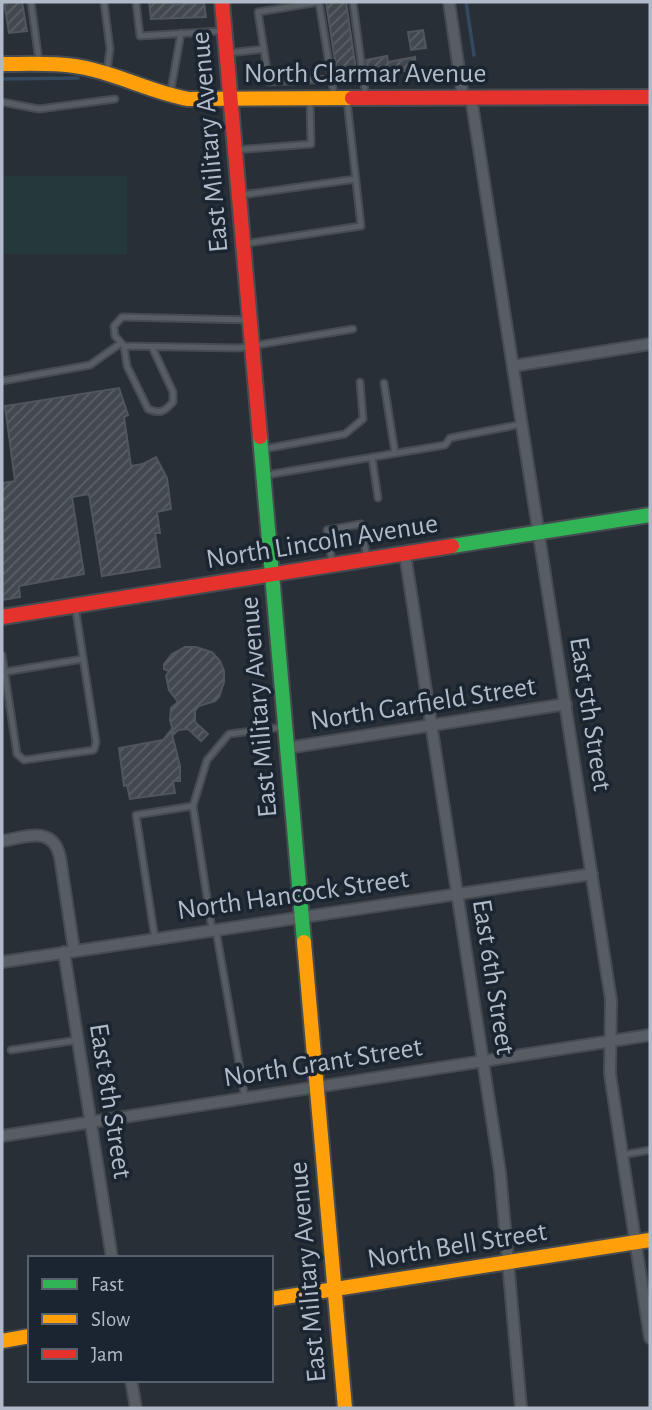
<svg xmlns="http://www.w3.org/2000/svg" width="652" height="1410" font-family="'Alegreya Sans',sans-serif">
<defs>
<pattern id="building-hatch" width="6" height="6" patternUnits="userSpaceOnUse" patternTransform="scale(1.75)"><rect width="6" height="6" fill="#42484e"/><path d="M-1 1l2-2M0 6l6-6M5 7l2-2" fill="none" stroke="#5b6066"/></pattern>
</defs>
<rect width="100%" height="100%" fill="#282f36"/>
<!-- pitch -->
<path fill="#25393c" d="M2 176H127V254H2Z"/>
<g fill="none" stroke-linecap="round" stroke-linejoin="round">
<!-- stream -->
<path stroke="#344860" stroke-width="3.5" d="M466 2 474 55
M2 79 78 78"/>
</g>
<!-- building -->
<path fill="url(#building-hatch)" stroke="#50565e" stroke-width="2" d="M4 2H22L27 31 9 33Z
M149 2H173L174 5 204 2 206 17 151 19Z
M326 2H346L357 77 338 80Z
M423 30 426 48 411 50 408 32Z
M387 56 388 62 415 57 416 69 404 71 403 67 368 73 366 60Z
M119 388 128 415 124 417 131 466 143 464 156 457 167 478 171 509 157 512 160 533H155L160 567 102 576 89 494 72 497 84 574 19 586 20 597 2 600V483L15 481 5 406Z
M185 647H196L212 652 220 661 224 671V682L219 697 215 701 199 706 195 711V722L208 734 201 741 188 729 178 730 174 734 170 720 171 708 178 702 169 690 166 676 169 671 164 669V664L172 654Z
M171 730 180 766V781H173L175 793 130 799 127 785 124 786 119 748 163 740Z"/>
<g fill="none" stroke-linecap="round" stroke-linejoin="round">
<!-- lane casing -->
<g stroke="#464b51" stroke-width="9">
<path id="lane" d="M31 2 39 61
M104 2 110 49 107 71
M136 2 140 36 222 31
M353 2 366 98
M228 53 264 49
M332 79 269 82 258 12 319 2 334 95
M170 95 181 33
M2 102 39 109 115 99
M235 150 311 144 310 101
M241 195 356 179
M243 244 361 226 347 100
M249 320 122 317 114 326 115 336 124 346 239 348 353 329
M124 346 127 366 148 409C160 414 164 412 173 402V392L152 347
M2 381 90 365 121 343
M384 383 395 453
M264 449 345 434 363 419 360 382
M372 457 378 498
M266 475 445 445 450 438 522 424
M332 562 327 530 361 524 367 559
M2 655 17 754 24 760 94 750 96 742 75 605
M4 672 83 659
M212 930 193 806 207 760 229 734 282 727
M216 930 245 1098
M155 939 136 815 193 806
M11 1050 78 1040
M622 1155 650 1150"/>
</g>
<!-- street casing -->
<g stroke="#464b51" stroke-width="14">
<path id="street" d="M449 2 463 97
M471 97 611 1000 610 1074 650 1338
M513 366 650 344
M405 554 500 1172 521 1408
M287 748 566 704
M2 841C26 837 53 825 60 857L74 950
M64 952 112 1258
M2 962 592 874
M2 1136 650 1035
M131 1380 136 1408"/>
</g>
<!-- fast casing -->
<g stroke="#464b51" stroke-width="18">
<path id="fast" d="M260 437 304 942
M452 546 650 515"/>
</g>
<!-- slow casing -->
<g stroke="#464b51" stroke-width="18">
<path id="slow" d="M2 64C33 64 64 62 94 70 126 78 155 93 188 99L352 98
M304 942 345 1408
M271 1299 650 1240
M2 1341 30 1336"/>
</g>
<!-- jam casing -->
<g stroke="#464b51" stroke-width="18">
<path id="jam" d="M222 2 260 437
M352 98 650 97
M2 617 452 546"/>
</g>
<!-- lane -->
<use href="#lane" stroke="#585d64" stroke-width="5"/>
<!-- street -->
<use href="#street" stroke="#585d64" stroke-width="10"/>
<!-- fast -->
<use href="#fast" stroke="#30b455" stroke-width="14"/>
<!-- slow -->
<use href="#slow" stroke="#ff9f0a" stroke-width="14"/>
<!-- jam -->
<use href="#jam" stroke="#e5322d" stroke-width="14"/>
</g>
<g text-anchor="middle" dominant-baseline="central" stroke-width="7" stroke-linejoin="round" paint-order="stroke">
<!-- street labels -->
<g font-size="28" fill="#b1bac8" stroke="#1b2531">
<text x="365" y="74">North Clarmar Avenue</text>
<text transform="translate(210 142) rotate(-95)">East Military Avenue</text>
<text transform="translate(322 542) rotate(-9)">North Lincoln Avenue</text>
<text transform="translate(423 704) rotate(-9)">North Garfield Street</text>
<text transform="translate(259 707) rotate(-95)">East Military Avenue</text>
<text transform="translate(590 714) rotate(81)">East 5th Street</text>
<text transform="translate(293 895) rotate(-8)">North Hancock Street</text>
<text transform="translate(493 977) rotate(81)">East 6th Street</text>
<text transform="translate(323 1063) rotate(-9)">North Grant Street</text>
<text transform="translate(110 1101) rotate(81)">East 8th Street</text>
<text transform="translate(457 1246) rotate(-9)">North Bell Street</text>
<text transform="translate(308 1272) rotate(-95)">East Military Avenue</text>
</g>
</g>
<!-- border -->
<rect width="652" height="1410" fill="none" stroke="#b1bac8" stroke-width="7"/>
<!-- legend -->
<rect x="28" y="1256" width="245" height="126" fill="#1b2531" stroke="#57616d" stroke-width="2"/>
<rect x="42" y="1279" width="35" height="10" fill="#30b455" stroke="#57616d" stroke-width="2"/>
<text x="91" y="1291" font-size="21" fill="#b1bac8">Fast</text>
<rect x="42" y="1314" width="35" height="10" fill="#ff9f0a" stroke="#57616d" stroke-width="2"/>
<text x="91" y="1326" font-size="21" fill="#b1bac8">Slow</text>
<rect x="42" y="1349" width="35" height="10" fill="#e5322d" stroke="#57616d" stroke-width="2"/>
<text x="91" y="1361" font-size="21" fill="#b1bac8">Jam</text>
</svg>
